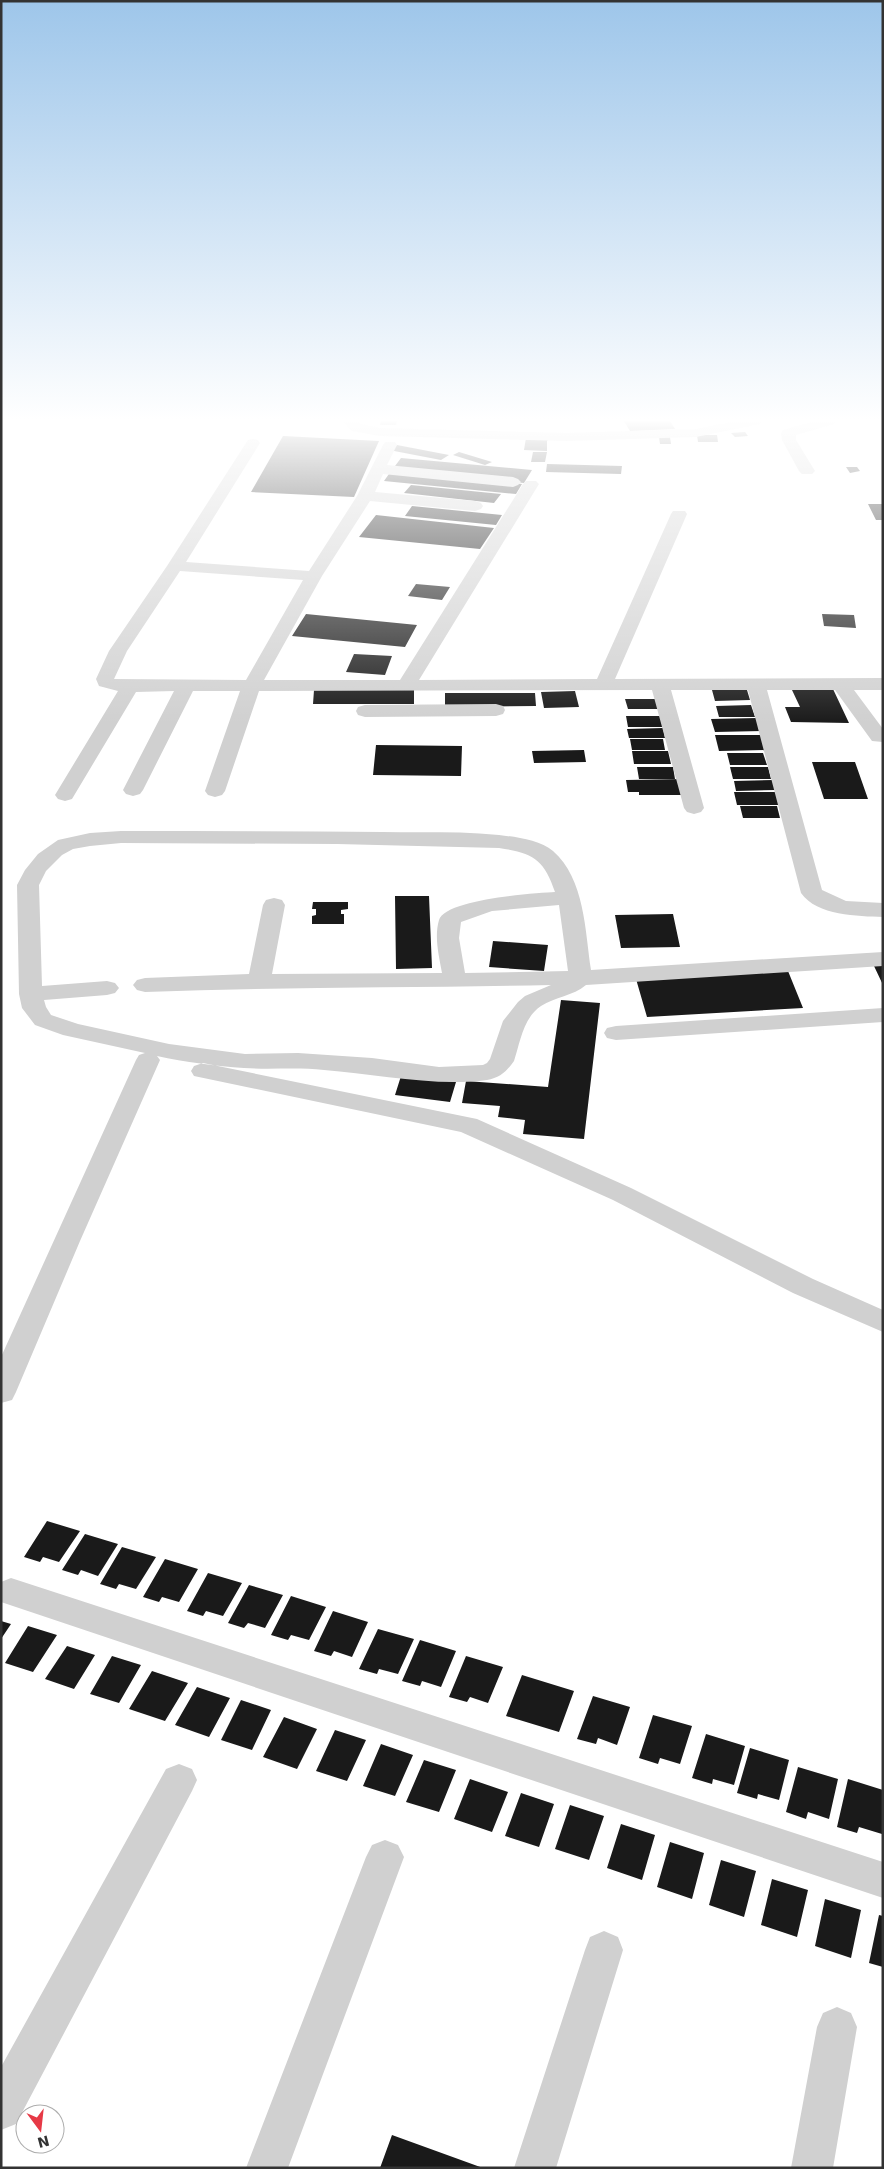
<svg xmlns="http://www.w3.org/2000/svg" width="884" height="2169" font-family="'DejaVu Sans',sans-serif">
<rect width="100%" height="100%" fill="#fff"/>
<!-- building -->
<path fill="#1a1a1a" d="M381 421H397L396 425H380Z
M624 421H670L675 429 630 431Z
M745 432 748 436 735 437 731 433Z
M697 435H717L718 442H698Z
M283 436 379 441 354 497 251 492Z
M659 437H670L671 444H660Z
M526 438 549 439 547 441V451L524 450Z
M397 445 449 455 441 460 389 450Z
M459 452 492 462 485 465 453 455Z
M533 452H547L545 462H531Z
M401 458 532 470 524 483 392 470Z
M547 464 622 466 621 474 546 472Z
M846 467H857L860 471 850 473Z
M391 471 522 484 516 494 384 481Z
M411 485 501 494 494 503 404 493Z
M868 504H883V520H876Z
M412 506 502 515 496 525 405 516Z
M376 515 494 528 480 549 359 537Z
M416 584 450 587 442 600 408 596Z
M306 614 417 625 405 647 292 636Z
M822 614 854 615 856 628 824 626Z
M354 654 392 656 385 675 346 672Z
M833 689 849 723 791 722 785 707H800L792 690Z
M314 690H414V704H313Z
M712 690H747L750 700 715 701Z
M575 691 579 707 544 708 541 692Z
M445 693H535L536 706 445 707Z
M625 699H657L659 709H628Z
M751 705 755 717H719L716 706Z
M626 716H662L665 727H628Z
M757 718 762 731 715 732 711 719Z
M663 728 665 738H629L627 729Z
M715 735H764L769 750 719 751Z
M630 739H663L665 750H632Z
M376 745 462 746 461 776 373 775Z
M584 750 586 762 534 763 532 751Z
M632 751H668L671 764H634Z
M727 753H763L767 765H730Z
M812 762H855L868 799H824Z
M637 767H673L675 779H639Z
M730 767H768L771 779H733Z
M683 779 687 795H639V792H628L626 780Z
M773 780 776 790 736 791 734 781Z
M734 792H776L780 805H737Z
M740 806H777L780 818H743Z
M395 896H429L432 968 396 969Z
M313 902H348V909L341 910V914H344V924H312V916L316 915V909H312Z
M673 914 680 947 621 948 615 915Z
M493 941 548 945 544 971 489 967Z
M874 966H883V985Z
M788 971 803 1008 647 1017 636 979Z
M561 1000 600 1003 584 1139 523 1134 525 1120 498 1117 500 1106 462 1103 466 1081 548 1087Z
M401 1076 456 1082 450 1102 395 1095Z
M47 1521 80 1531 59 1562 43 1557 40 1562 24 1557Z
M85 1534 118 1544 98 1576 81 1570 78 1575 62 1570Z
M122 1547 156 1557 136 1589 119 1584 116 1589 100 1584Z
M165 1559 198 1569 179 1602 162 1597 159 1602 143 1597Z
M208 1573 242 1583 223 1616 206 1611 203 1616 187 1611Z
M249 1585 283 1595 265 1628 248 1623 244 1628 228 1623Z
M291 1596 326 1607 309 1640 291 1635 288 1640 271 1635Z
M333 1611 368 1622 352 1657 334 1651 331 1656 314 1651Z
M1 1621 11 1624 1 1639Z
M28 1626 57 1635 33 1672 5 1663Z
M378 1629 414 1639 398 1674 379 1669 377 1674 359 1669Z
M420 1640 456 1651 441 1687 422 1681 420 1686 402 1681Z
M67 1646 95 1655 74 1689 45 1679Z
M112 1656 141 1665 119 1703 90 1694Z
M466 1656 503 1667 488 1703 470 1697 467 1702 449 1697Z
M152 1671 188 1683 165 1721 129 1709Z
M522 1675 574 1691 559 1732 506 1716Z
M197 1687 230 1698 209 1737 175 1725Z
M593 1696 630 1707 617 1745 598 1738 596 1744 577 1739Z
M241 1700 271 1710 252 1750 221 1740Z
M653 1715 692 1726 680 1764 660 1758 658 1764 639 1758Z
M284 1717 317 1729 297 1769 263 1757Z
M335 1730 366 1740 347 1781 316 1771Z
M706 1734 745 1746 734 1785 713 1779 712 1784 692 1778Z
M381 1744 413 1755 395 1796 363 1786Z
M750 1748 789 1760 779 1800 758 1794 757 1799 737 1793Z
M424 1760 456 1770 439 1812 406 1802Z
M798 1767 838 1779 829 1819 808 1812 806 1819 786 1812Z
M470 1779 508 1792 492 1832 454 1819Z
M848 1779 883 1790 882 1834 859 1827 857 1833 837 1827Z
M521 1793 554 1804 539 1847 505 1836Z
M570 1805 604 1816 589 1860 555 1849Z
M621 1824 655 1835 642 1880 607 1868Z
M670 1842 704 1853 692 1899 657 1887Z
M721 1860 756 1871 744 1917 709 1905Z
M772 1879 808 1890 797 1937 761 1925Z
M825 1899 861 1910 851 1958 815 1946Z
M879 1915 883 1916V1967L869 1963Z
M392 2135 483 2168H380Z"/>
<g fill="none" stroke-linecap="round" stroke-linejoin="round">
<!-- minor -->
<path fill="#d0d0d0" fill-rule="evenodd" d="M342 421H357L362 424 380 428 566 433 696 429 735 421H762L760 424 755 425 696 437 566 441 380 436 352 431Z
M814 421H836L834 424 796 435V440L815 471 812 474H802L799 471 782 440 781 433 783 430Z
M253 439 258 440 260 443 186 562 309 571 357 496 383 445 385 442H395L397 445 387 465 513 477 518 479 521 482 518 485 513 487 383 474 375 492 475 501 481 503 483 506 481 509 475 511 370 501 322 576 264 680H400L523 484 526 481H536L539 484 419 680 597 679 671 514 673 511H685L687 514 615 679 883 678V690H854L883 729V742L872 741 835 690H767L822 890 846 901 883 903V917C858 916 817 916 801 893L748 690H671L704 808 701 812 694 814 687 812 684 808 652 690 259 691 225 791 222 795 215 797 208 795 205 791 240 691H193L143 790 140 794 133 796 126 794 123 790 174 691 136 692 72 799 65 801 58 799 55 795 118 691 99 686 96 679 109 651 167 566 246 443 248 440ZM180 571 303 580 246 680 114 679 127 651Z
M496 704 503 706 505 710 503 714 496 716 365 717 358 715 356 711 358 707 365 705Z
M121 831C208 831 295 831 382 832 421 833 460 831 499 835 516 837 540 840 553 851 585 879 585 931 591 970L883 952V966L586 985C573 996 555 997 541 1006 523 1018 520 1043 514 1061 507 1071 500 1078 487 1080 436 1087 376 1074 324 1070 297 1067 271 1070 244 1068 216 1066 185 1062 157 1056L160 1060 80 1241 16 1392 12 1400 1 1403V1357L136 1060 139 1055 145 1053 63 1035 35 1025 22 1008 19 994 17 885 25 870 38 854 58 840 90 833ZM121 843 337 844 499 848C533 853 544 859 555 892 535 893 445 899 439 920 434 937 439 956 442 973L272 974 285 905 282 900 274 898 266 900 263 905 249 974 145 978 137 980 133 985 137 990 145 992C280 987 415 988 551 985L525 996 518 1002 503 1021 490 1059 487 1063 483 1065 439 1067 372 1058 298 1053 245 1054 169 1044 78 1024 51 1015 46 1007 44 1000 107 995 115 993 119 988 115 983 107 981 42 986 39 885 46 871 62 855 73 849 90 846ZM559 905 568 971 465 973 459 938 461 922 492 911Z
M883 1008V1022L616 1040 607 1038 604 1033 607 1028 616 1026Z
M203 1063 477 1119 631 1188 813 1279 883 1310V1332L793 1293 613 1200 461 1132 194 1076 191 1071 194 1066Z
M11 1578 883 1862V1898L1 1602V1582Z
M179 1764 192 1769 197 1780 192 1791 16 2124 1 2130V2067L166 1769Z
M385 1840 398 1845 404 1857 288 2168H246L366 1857 372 1845Z
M604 1931 618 1937 623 1950 556 2168H514L585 1950 590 1937Z
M837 2007 851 2013 857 2027 833 2168H791L817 2027 823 2013Z"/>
</g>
<!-- sky -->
<linearGradient id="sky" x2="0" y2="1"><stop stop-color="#9ec6ea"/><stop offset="0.58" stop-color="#fff"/><stop offset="1" stop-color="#fff" stop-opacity="0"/></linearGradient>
<rect width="884" height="724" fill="url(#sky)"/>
<!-- border -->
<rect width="884" height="2169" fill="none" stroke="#333333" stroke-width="5"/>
<!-- north arrow -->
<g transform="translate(40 2129) rotate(165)"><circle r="24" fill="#ffffff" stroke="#adadad"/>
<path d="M0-4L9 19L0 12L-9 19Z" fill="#e63946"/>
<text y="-8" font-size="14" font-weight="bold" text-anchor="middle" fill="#333333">N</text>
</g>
</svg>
